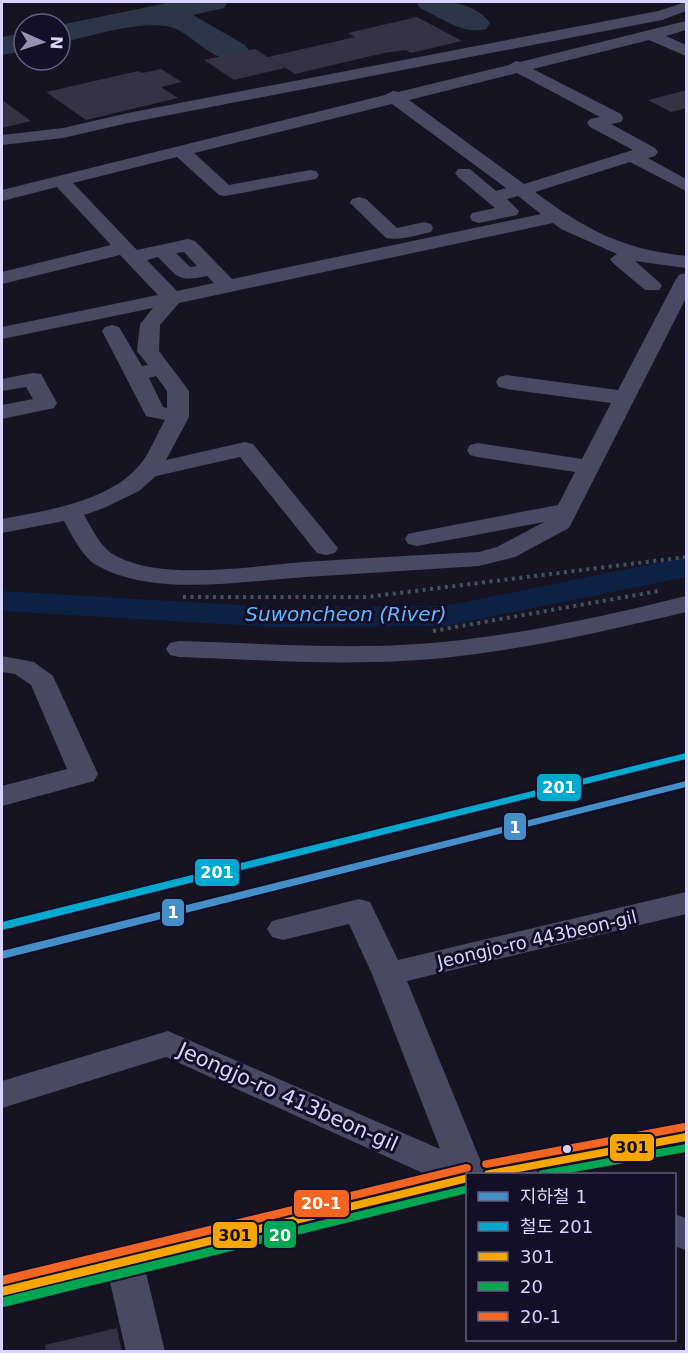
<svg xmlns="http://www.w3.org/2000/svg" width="688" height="1353" font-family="'DejaVu Sans','Noto Sans KR',sans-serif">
<rect width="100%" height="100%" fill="#161421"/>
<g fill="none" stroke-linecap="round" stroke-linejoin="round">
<!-- river -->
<path fill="#0d2144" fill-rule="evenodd" d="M686 557V577L445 626 272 627 2 611V591L272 607 445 606Z"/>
<!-- taxiway -->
<path fill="#2c3646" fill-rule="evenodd" d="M172 2H228L224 8 193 15 245 45 250 52 245 59C211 67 193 30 166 26 132 22 93 36 60 43V25Z
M416 2C440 0 475 1 490 23L486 29C463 35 441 18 420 8Z
M24 33V51L2 55V37Z"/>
</g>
<!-- building -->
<path fill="#343243" d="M417 17 462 41 411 53 406 50 384 53 295 74 268 57 355 37 348 33Z
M255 49 285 68 234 80 204 60Z
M161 69 182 82 161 87 178 98 86 120 46 92 138 71 142 73Z
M687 90V108L671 112 648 100Z
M2 100 31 121 2 128Z
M117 1328 122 1352H46L45 1345Z"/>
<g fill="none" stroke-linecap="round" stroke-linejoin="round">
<!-- path -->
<path stroke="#44505f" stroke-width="4" stroke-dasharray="3 4.5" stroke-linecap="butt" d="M183 597H367L686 557
M433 631 659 591"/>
<!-- minor -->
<path fill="#4a4962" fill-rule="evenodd" d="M686 2V11L662 20 128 123 63 138 2 145V135L63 128 128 113 658 11Z
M686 21V30L666 36 686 45V56L649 40 533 69 621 114 623 118 621 122 611 124 655 148 658 152 655 156 648 158 686 179V191L630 162 535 192C586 230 622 249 686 256V268L635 261 659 282 662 286 659 290H645L613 263 610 259 617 254 561 229 553 223 179 303 160 325 159 351 189 391V417L166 460 245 442 253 444 338 548 335 553 326 555 317 553 240 457 156 476 139 491 104 508 84 515C93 530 101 549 118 557 166 581 252 566 304 562 362 558 421 555 479 552L497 547 544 522 417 546 408 544 405 539 408 534 417 532 558 505 575 472 478 457 470 455 467 450 470 445 478 443 582 459 611 403 507 389 499 387 496 382 499 377 507 375 618 390 676 279 679 275 686 273V298L569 528 515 557 479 566C421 570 364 573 306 577 244 581 157 597 100 567 83 559 73 537 64 521L2 533V519C44 511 106 502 137 468 149 456 156 435 165 420L146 416 102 331 105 327 112 325 119 327 142 366 148 365 137 351 140 324 153 308 2 339V327L158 295 120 255 2 284V272L111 245 57 187 2 201V190L385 95 393 91 398 92 509 65 516 61 520 62ZM517 73 600 117 590 119 587 123 590 127 633 150 524 184 409 100ZM392 104 506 188 496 191 470 169H458L455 173 458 177 495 208 472 213 470 217 472 221 479 223 517 215 519 211 507 199 518 196 541 214 232 279 195 241 188 239 137 250 73 183 177 157 219 195 225 196 310 180 316 179 319 175 316 171 310 170 229 185 194 153ZM184 252 197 266 190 267 176 253ZM158 257C179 278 177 282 207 276L214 283 177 291 147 260ZM156 376 167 391V408L163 407 149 378Z
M359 197 366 199 397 228 424 222 431 224 433 228 431 232C417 235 400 241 386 238L350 203 352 199Z
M33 373 41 374 57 403 54 408 2 419V405L33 399 26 387 2 391V379Z
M686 596V612C585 636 480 660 376 662 310 664 244 659 179 657L170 655 166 649 170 643 179 641C244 643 310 647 375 646 480 644 585 621 686 596Z
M2 656 34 662 53 676 98 774 94 781 2 806V786L67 769 31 685 15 674 2 672Z
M686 892V914L407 981 481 1162 686 1123V1151L564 1174H468V1193L146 1273 165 1352H126L110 1282 2 1308V1276L425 1174 166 1057 2 1108V1081L168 1031 440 1149 372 974 349 924 283 940 272 937 267 929 272 921 359 899 370 902 398 960Z
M674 1214 686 1218V1250L674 1246Z"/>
<!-- bus-1 casing -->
<g stroke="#130f26" stroke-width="4">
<path id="bus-1" d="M686 1133V1141L508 1174H484L485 1171 489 1170Z
M468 1174H470H468V1182L2 1296V1287Z"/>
</g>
<!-- bus-2 casing -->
<g stroke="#130f26" stroke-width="4">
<path id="bus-2" d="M686 1144V1152L563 1174H538L539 1171 543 1170Z
M468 1185V1193L4 1307 2 1306V1298L4 1297Z"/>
</g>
<!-- bus-3 casing -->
<g stroke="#130f26" stroke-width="4">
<path id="bus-3" d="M684 1123 686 1124V1130L684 1131 487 1168 483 1167 482 1164 483 1161 487 1160Z
M466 1164 470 1165 471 1168 470 1171 466 1172 2 1285V1276Z"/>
</g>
<!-- bus-1 -->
<use href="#bus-1" fill="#f7a600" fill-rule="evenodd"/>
<!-- bus-2 -->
<use href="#bus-2" fill="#00a651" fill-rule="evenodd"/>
<!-- bus-3 -->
<use href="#bus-3" fill="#f26522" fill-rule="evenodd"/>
<!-- rail-1 casing -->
<g stroke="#130f26" stroke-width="5">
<path id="rail-1" d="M686 753V759L2 930V922Z"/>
</g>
<!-- rail-1 -->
<use href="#rail-1" fill="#00a9ce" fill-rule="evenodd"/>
<!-- metro-1 casing -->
<g stroke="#130f26" stroke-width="5">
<path id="metro-1" d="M686 781V787L2 959V951Z"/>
</g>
<!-- metro-1 -->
<use href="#metro-1" fill="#468ec8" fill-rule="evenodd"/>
</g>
<!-- markers -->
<circle fill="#d9d4ff" stroke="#130f26" stroke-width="2" cx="567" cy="1149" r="5"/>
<g text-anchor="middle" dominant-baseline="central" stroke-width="6" stroke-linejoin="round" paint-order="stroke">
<!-- street labels -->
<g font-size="18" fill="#d9d4ff" stroke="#130f26">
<text transform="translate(537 939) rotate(-13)">Jeongjo-ro 443beon-gil</text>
</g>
<!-- water labels -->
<g font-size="20" font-style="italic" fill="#62b6ff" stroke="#130f26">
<text x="346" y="614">Suwoncheon (River)</text>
</g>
<!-- near-street labels -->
<g font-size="21" fill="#d9d4ff" stroke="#130f26">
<text transform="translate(288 1097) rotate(24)">Jeongjo-ro 413beon-gil</text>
</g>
</g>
<g stroke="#130f26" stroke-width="2">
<rect x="536" y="773" width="46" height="29" rx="6" fill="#00a9ce"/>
<rect x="503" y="812" width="24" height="29" rx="6" fill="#468ec8"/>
<rect x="194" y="858" width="46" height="29" rx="6" fill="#00a9ce"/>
<rect x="161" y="898" width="24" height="29" rx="6" fill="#468ec8"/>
<rect x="609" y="1133" width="46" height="29" rx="6" fill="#f7a600"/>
<rect x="293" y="1189" width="57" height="29" rx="6" fill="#f26522"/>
<rect x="263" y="1220" width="34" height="29" rx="6" fill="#00a651"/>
<rect x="212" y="1221" width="46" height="28" rx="6" fill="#f7a600"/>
</g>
<g font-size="16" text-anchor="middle" font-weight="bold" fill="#fff">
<text x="559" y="793">201</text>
<text x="515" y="833">1</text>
<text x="217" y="878">201</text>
<text x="173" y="918">1</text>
<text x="321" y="1209">20-1</text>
<text x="280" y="1241">20</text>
</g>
<g font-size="16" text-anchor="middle" font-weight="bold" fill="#111">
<text x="632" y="1153">301</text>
<text x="235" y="1241">301</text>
</g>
<!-- border -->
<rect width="688" height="1353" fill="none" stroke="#d9d4ff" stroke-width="6"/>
<!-- legend -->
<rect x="466" y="1173" width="210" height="168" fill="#130f26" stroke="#625e7d" stroke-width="1.5"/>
<rect x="478" y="1192" width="30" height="9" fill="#468ec8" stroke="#625e7d" stroke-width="1.5"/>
<text x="520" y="1203" font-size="18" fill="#d9d4ff">지하철 1</text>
<rect x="478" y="1222" width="30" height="9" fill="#00a9ce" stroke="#625e7d" stroke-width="1.5"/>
<text x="520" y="1233" font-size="18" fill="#d9d4ff">철도 201</text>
<rect x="478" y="1252" width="30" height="9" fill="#f7a600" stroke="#625e7d" stroke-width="1.5"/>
<text x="520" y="1263" font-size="18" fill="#d9d4ff">301</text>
<rect x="478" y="1282" width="30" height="9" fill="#00a651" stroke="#625e7d" stroke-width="1.5"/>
<text x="520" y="1293" font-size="18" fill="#d9d4ff">20</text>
<rect x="478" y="1312" width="30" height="9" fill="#f26522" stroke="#625e7d" stroke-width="1.5"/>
<text x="520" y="1323" font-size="18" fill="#d9d4ff">20-1</text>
<!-- north arrow -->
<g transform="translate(42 42) rotate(93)"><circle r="28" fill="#130f26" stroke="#625e7d" stroke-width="1.5"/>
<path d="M0-4.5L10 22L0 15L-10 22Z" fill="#9591b1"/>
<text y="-9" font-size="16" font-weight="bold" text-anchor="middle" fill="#d9d4ff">N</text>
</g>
</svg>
